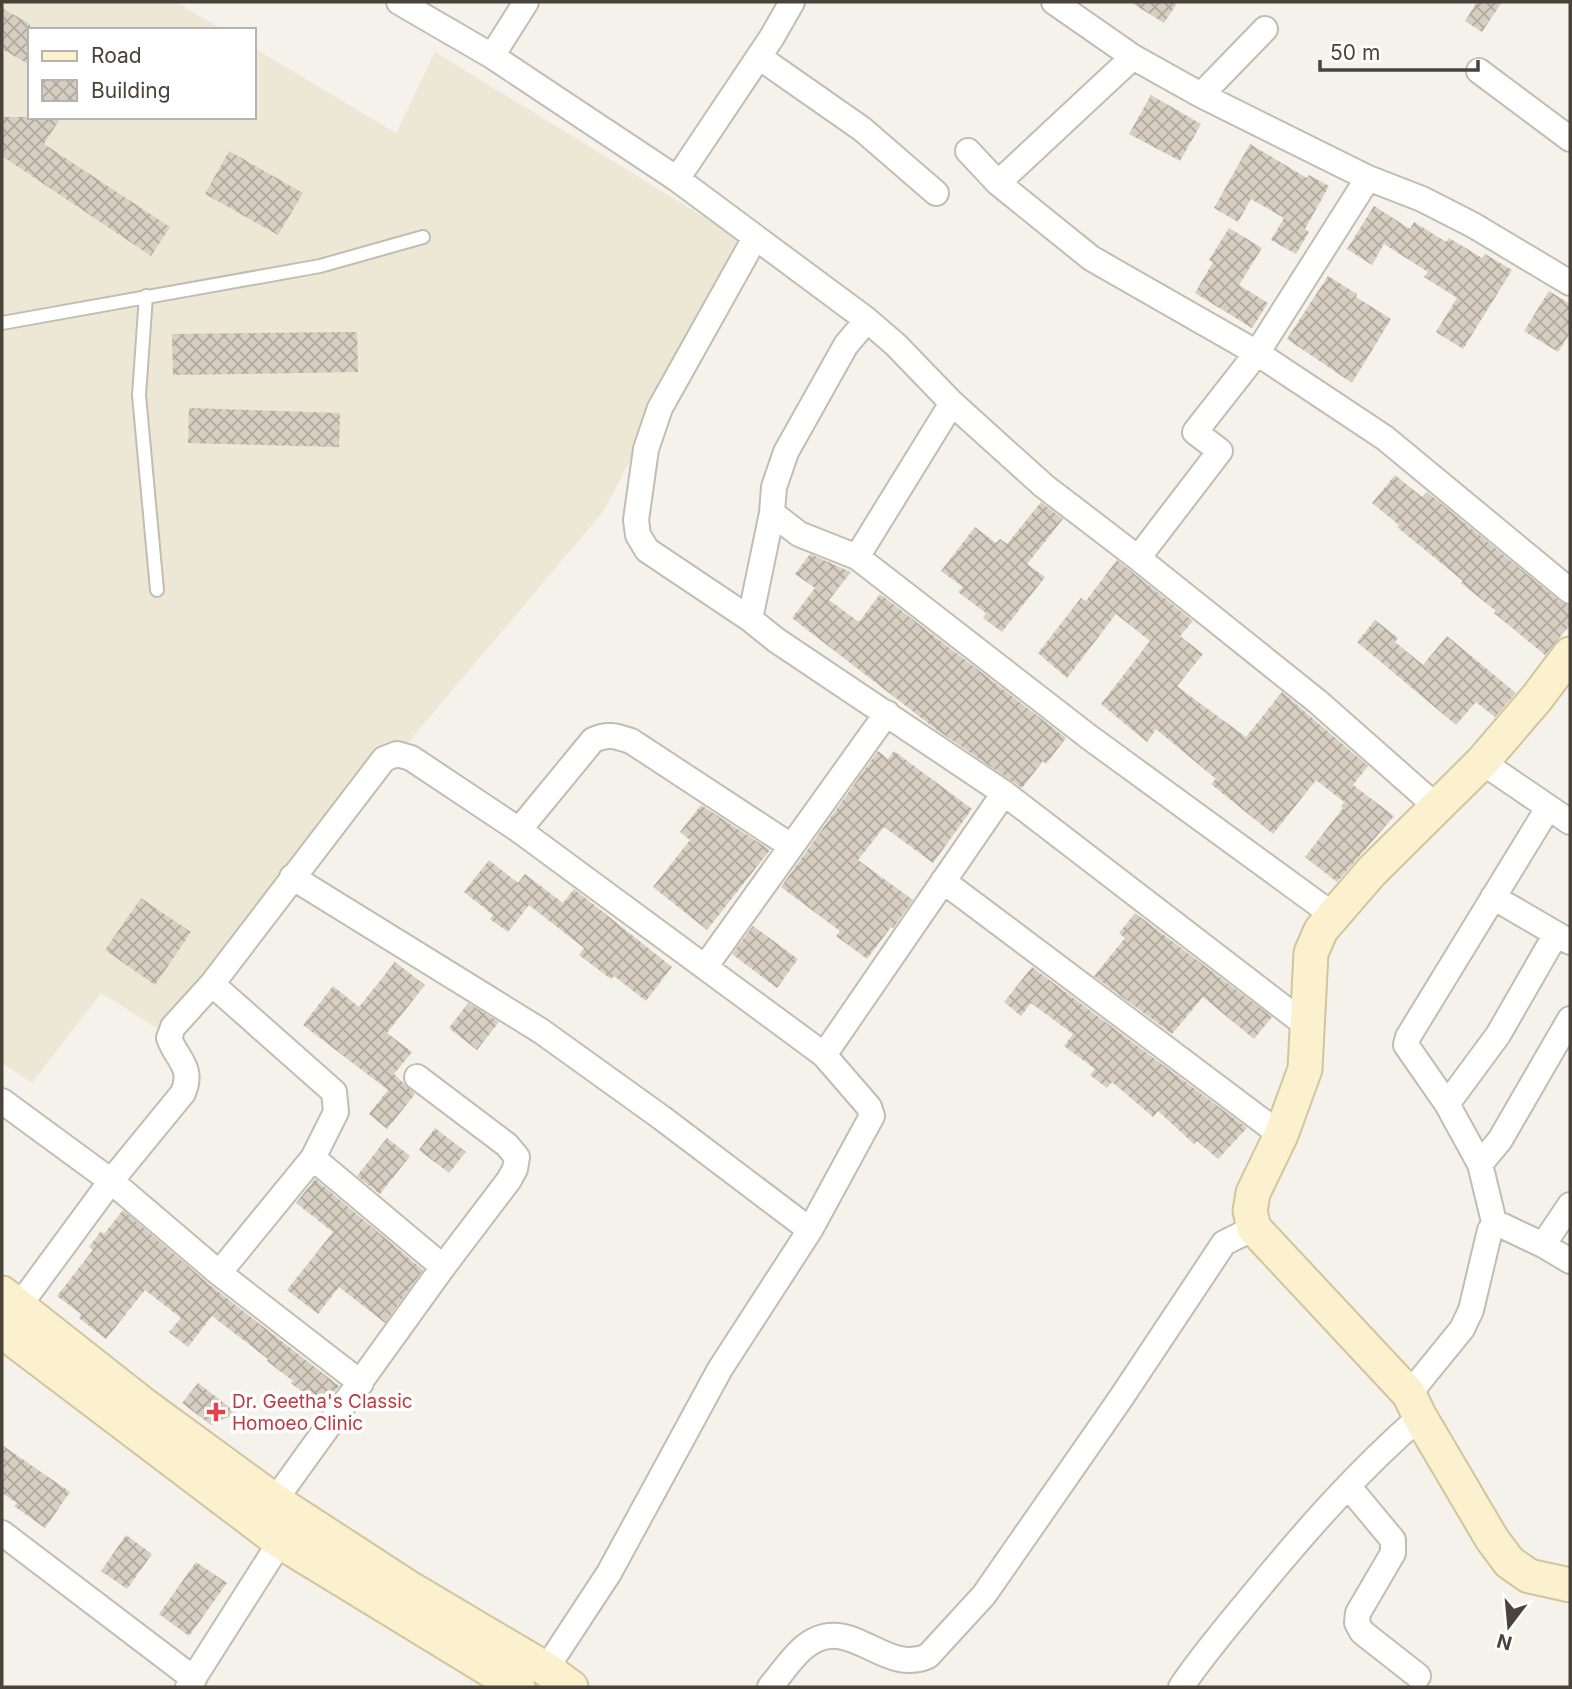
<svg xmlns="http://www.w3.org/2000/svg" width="1572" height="1689" font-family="Inter,sans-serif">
<defs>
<pattern id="building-cross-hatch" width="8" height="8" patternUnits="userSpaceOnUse" patternTransform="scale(1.75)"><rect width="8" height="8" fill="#d6cec1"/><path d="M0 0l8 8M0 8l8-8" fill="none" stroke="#b0a99e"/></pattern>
</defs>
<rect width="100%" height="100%" fill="#f5f2eb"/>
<!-- education -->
<path fill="#ede7d6" d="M2 2H176L223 30H30V117H254V48L396 133 435 52 745 242 603 512 163 1032 101 993 32 1083 2 1063Z"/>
<!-- building -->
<path fill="url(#building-cross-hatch)" d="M1130 2H1178L1164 23Z
M1477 2H1502L1482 32 1465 21Z
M2 8 30 24V65L2 49Z
M1151 95 1201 124 1180 161 1129 134Z
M2 117H61L44 144 170 227 151 256 2 156Z
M1250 144 1307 178 1309 175 1329 186 1305 229 1309 232 1296 254 1271 240 1284 218 1251 199 1238 222 1214 208Z
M229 151 303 193 278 235 205 194Z
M1374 206 1410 229 1414 222 1446 242 1449 238 1482 258 1485 254 1512 270 1463 349 1436 332 1457 298 1424 277 1428 272 1384 244 1372 265 1347 249Z
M1229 228 1262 248 1239 285 1268 303 1252 328 1195 293 1213 262 1209 260Z
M1328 276 1357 294 1356 297 1391 319 1352 383 1287 339Z
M1549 291 1570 304V333L1558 352 1524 331Z
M357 332 358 372 173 375 172 334Z
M189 408 340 413 339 447 188 443Z
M1395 475 1422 497 1427 492 1561 602 1570 606V625L1545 655 1494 613 1496 611 1461 583 1463 581 1397 527 1399 525 1372 503Z
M1041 502 1063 519 1027 564 1045 577 1002 632 983 618 986 613 958 592 963 587 941 571 975 527 996 543 1000 539 1007 544Z
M810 554 851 572 829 600 859 622 880 594 1066 738 1046 764 1043 761 1022 788 937 730 792 618 815 588 795 574Z
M1117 560 1193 621 1180 636 1203 654 1177 686 1186 693 1246 737 1282 692 1368 766 1353 785 1394 816 1337 882 1305 857 1343 808 1341 807 1344 802 1316 780 1273 834 1211 784 1216 779 1156 729 1147 742 1101 704 1150 641 1116 614 1067 678 1038 653 1081 598 1086 601Z
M1375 620 1398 638 1395 642 1423 665 1447 636 1516 693 1495 717 1476 702 1456 725 1357 642Z
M878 751 888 759 894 751 972 809 933 863 884 827 858 860 913 900 893 928 891 927 867 959 836 936 840 931 781 887Z
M701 805 770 850 707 930 653 887 690 840 680 832Z
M489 860 518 883 525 874 563 903 574 889 672 967 646 1001 614 976 611 979 579 955 584 948 529 905 508 932 490 919 493 915 464 892Z
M141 898 191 932 155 985 105 950Z
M1135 913 1272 1017 1254 1039 1203 997 1172 1034 1094 976 1125 938 1119 933Z
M753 926 798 959 777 988 732 954Z
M395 962 425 985 387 1033 412 1052 394 1074 415 1094 387 1129 369 1114 388 1090 303 1025 333 986 359 1007Z
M1032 967 1247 1128 1218 1159 1197 1141 1194 1144 1158 1111 1153 1117 1112 1082 1107 1088 1090 1075 1095 1069 1064 1046 1073 1034 1031 1003 1021 1016 1004 1002Z
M468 1003 499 1022 477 1050 449 1028Z
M435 1128 466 1152 449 1173 419 1150Z
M387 1138 410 1156 380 1194 357 1176Z
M315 1179 423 1270 385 1323 339 1287 318 1314 287 1290 333 1232 296 1203Z
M123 1210 210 1285 339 1386 323 1408 291 1383 293 1381 267 1361 268 1359 212 1316 188 1347 169 1332 181 1318 145 1290 106 1339 79 1318 81 1314 57 1296 93 1250 89 1247 101 1231 104 1234Z
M198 1383 237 1413 211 1425 182 1403Z
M2 1445 70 1492 45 1528 14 1506 17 1503 2 1493Z
M126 1535 152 1554 127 1589 101 1571Z
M196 1562 227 1583 189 1636 159 1614Z"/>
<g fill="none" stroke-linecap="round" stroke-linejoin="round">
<!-- lane casing -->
<g stroke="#c3bdb1" stroke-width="16">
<path id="lane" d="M146 296 139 395 157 590
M2 323 320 266 423 237"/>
</g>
<!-- street casing -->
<g stroke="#c3bdb1" stroke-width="28">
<path id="street" d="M399 2 492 56 677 179 867 320 896 345 952 403 1044 486 1138 558 1318 702 1438 808
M1054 2 1133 57 1201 95 1368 178 1422 199 1473 225 1570 283
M492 56 526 2
M759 57 862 129 936 193
M1479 71 1570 139
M1201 95 1265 29
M968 151 998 183 1091 258 1257 353 1385 438 1570 591
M677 179 772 37 792 2
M998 183 1133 57
M755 238 660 408 646 449 636 520 638 535 647 550 750 619 776 640 1004 793 1306 1025
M772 513 799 534 857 557 1089 737 1333 915
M857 557 952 403
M1138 558 1220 451 1195 432 1257 353 1368 178
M750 619 772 513 774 487 786 452 846 345 867 320
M1482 762 1570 822
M519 830 593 740C608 733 616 736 631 741L791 846
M292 877 541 1031 662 1118 810 1230
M943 881 1281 1135
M1493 897 1570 942
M705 967 887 713
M212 984 334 1092 336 1112 313 1158 219 1273
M824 1055 1004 793
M2 1101 111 1181 219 1273 361 1383
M1447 1104 1498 1035 1556 934
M313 1158 443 1267
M1480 1164 1500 1140 1570 1019
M1495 1226 1480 1164 1447 1104 1406 1045 1408 1037 1548 808
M1543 1245 1570 1261
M19 1306 111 1181 183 1093C194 1067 177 1060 169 1038L173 1027 212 984 384 759 397 754 411 758 519 830 808 1043 824 1055 869 1107 872 1116 810 1230 720 1369 609 1573 546 1669
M1409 1394 1462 1329 1471 1310 1490 1230 1495 1226H1503L1543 1245 1570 1205
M1348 1486 1393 1540V1553L1358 1613 1357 1623 1362 1632 1418 1676
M265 1514 443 1267 509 1180 515 1169 517 1157 507 1145 417 1077
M2 1533 194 1679
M188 1687 289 1528
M770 1687C780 1675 790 1660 802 1649 848 1608 883 1677 928 1656L984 1595 1121 1398 1224 1243 1254 1228
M1181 1687C1204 1653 1231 1622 1257 1590 1308 1528 1360 1469 1420 1417"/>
</g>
<!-- secondary casing -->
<g stroke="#d2c59d" stroke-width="37">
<path id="secondary" d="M1570 654 1536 699 1482 762 1372 871 1321 930 1311 953 1305 1069 1281 1135 1253 1193 1250 1211 1254 1228 1409 1394 1420 1417 1492 1539 1509 1562 1529 1576 1570 1585
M2 1293 144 1405 274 1500 411 1589 546 1669 571 1687
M2 1331 279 1541 518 1687"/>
</g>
<!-- lane -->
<use href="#lane" stroke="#fff" stroke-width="12"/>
<!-- street -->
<use href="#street" stroke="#fff" stroke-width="24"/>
<!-- secondary -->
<use href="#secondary" stroke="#fcf1ce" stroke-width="33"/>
</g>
<!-- markers -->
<path fill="#e0444e" stroke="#fff" stroke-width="2.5" d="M212.5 1401.5h7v7h7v7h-7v7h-7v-7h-7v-7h7z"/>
<g text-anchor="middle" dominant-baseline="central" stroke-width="7" stroke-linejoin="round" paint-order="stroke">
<!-- health labels -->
<g font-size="19" fill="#be3a42" stroke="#fff" text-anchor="start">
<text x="232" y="1401">Dr. Geetha's Classic<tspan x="232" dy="22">Homoeo Clinic</tspan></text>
</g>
</g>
<!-- border -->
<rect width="1572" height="1689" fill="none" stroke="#494339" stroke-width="7"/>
<!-- legend -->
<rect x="28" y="28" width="228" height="91" fill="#ffffff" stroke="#b6b4b0" stroke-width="2"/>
<rect x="42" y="51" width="35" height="10" fill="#fcf1ce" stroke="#b6b4b0" stroke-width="2"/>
<text x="91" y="63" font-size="21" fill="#494339">Road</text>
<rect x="42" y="80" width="35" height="21" fill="url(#building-cross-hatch)" stroke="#b6b4b0" stroke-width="2"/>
<text x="91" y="98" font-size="21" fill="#494339">Building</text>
<!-- north arrow -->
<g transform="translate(1509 1626) rotate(196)" stroke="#ffffff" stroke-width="5" paint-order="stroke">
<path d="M0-5L12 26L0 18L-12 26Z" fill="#494339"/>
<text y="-10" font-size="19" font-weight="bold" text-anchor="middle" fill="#494339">N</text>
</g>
<!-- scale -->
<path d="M1320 60v10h158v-10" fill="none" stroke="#494339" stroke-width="3.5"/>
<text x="1330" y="60" font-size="21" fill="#494339" stroke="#ffffff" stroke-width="5" paint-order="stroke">50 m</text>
</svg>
